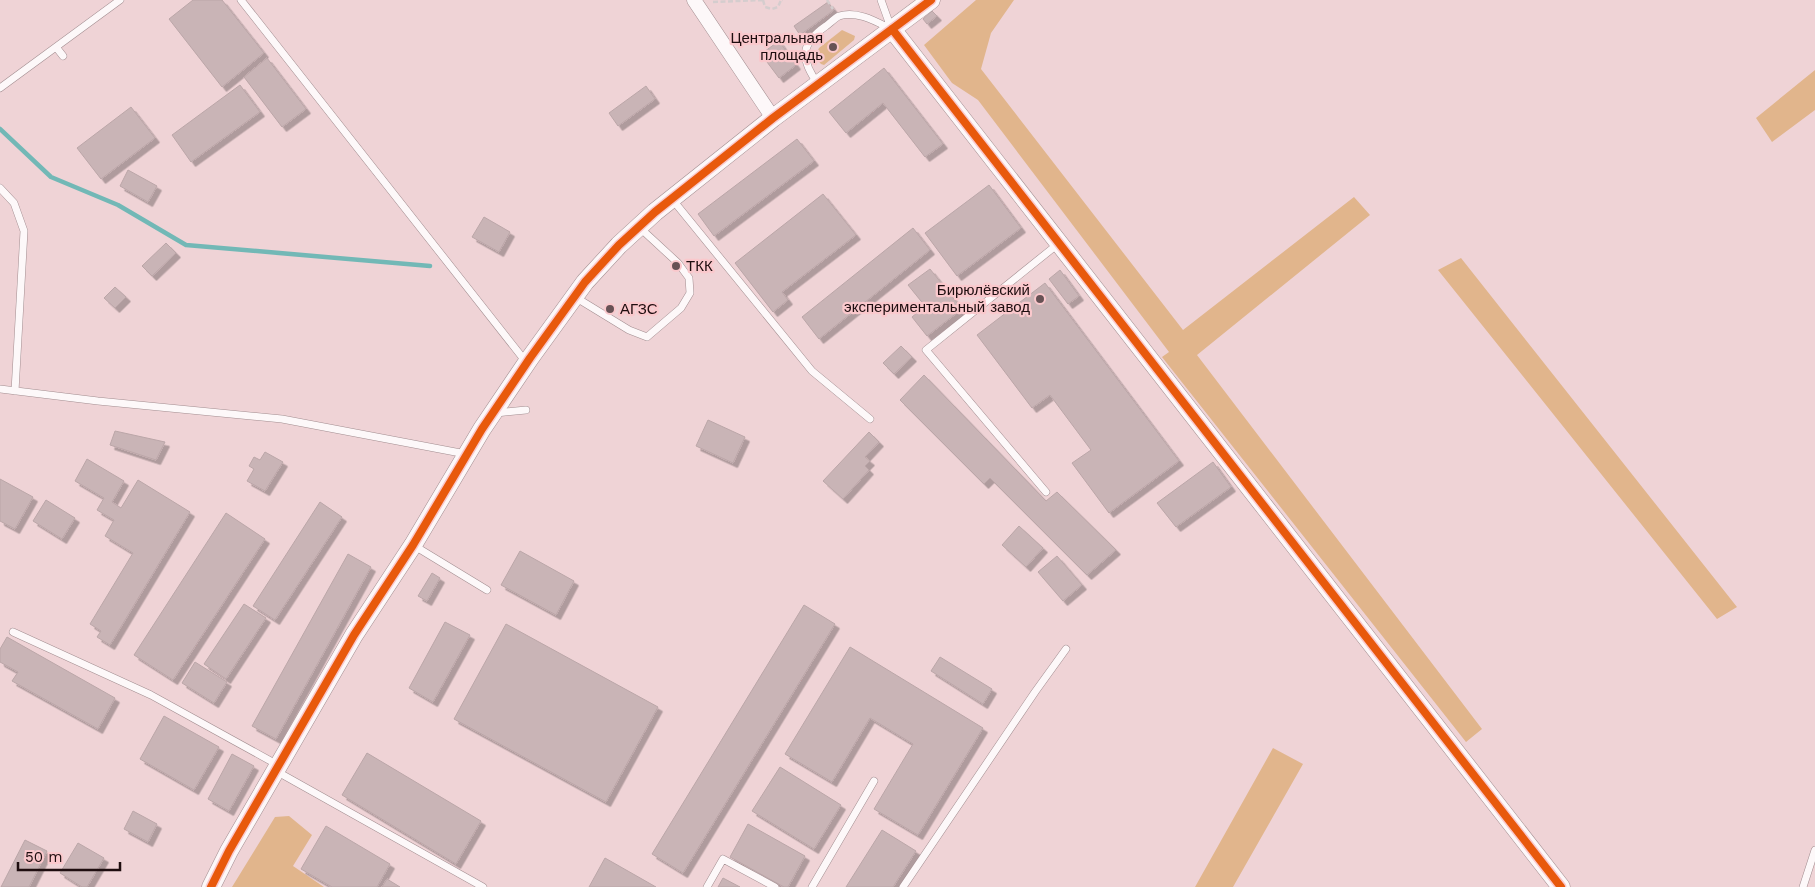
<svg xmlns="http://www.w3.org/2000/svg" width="1815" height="887" font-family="'Work Sans',sans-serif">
<defs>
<filter id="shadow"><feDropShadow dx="4.5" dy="4.5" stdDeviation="0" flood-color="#0004"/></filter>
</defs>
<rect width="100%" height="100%" fill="#efd3d6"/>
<!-- green -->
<path fill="#e1b58c" d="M976 0H1014L991 33 981 69 1183 330 1354 197 1370 215 1197 355 1482 729 1466 742 1162 357 1169 352 978 100 952 83 924 45Z
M842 30 855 36 854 40 824 65 821 64 815 57 819 48Z
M1815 70V110L1772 142 1756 118Z
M1461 258 1737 607 1717 619 1438 270Z
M1273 748 1303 764 1233 887H1195Z
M289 816 312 835 293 866 324 887H232L275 817Z"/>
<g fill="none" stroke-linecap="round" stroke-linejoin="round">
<!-- stream -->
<path stroke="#72b8b6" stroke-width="4.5" d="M0 129 51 177 118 205 186 245 430 266"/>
</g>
<!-- building -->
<path fill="#c9b4b6" stroke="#bba6a8" filter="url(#shadow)" d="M193 0H222L264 53 222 87 169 19Z
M828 2 834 10 800 35 794 26Z
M932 11 937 16 927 24 923 19Z
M779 41 796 65 779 78 761 54Z
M267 58 306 109 282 127 244 77Z
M884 68 943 144 925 157 883 103 846 133 829 112Z
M240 85 260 112 191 162 172 135Z
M646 86 655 99 618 126 609 113Z
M131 107 155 138 101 179 77 148Z
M797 139 814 161 714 236 698 214Z
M128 170 157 186 148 202 120 186Z
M989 185 1021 228 957 276 925 233Z
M823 194 856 235 782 292 788 300 773 312 735 263Z
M484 217 510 232 499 252 472 237Z
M913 228 930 250 819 339 802 317Z
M166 243 176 253 152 276 142 266Z
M930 269 962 309 927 336 912 317 925 306 908 285Z
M1060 270 1079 296 1068 304 1049 279Z
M1045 283 1179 461 1109 513 1072 463 1091 450 1050 395 1032 408 977 335Z
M115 287 126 297 115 308 104 298Z
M901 346 912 357 894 374 883 363Z
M924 375 1046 501 1057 492 1116 550 1087 575 990 478 984 484 900 400Z
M708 420 745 437 733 463 696 446Z
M115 431 165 442 156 460 110 445Z
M869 432 879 442 865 457 870 461 865 466 869 470 843 499 823 481Z
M265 452 283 462 265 491 247 481 254 469 249 466 254 457 260 460Z
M87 459 124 481 112 502 121 508 138 480 190 512 110 645 97 637 101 631 90 624 133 553 105 536 114 520 97 510 104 498 75 481Z
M1213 462 1231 487 1176 527 1157 503Z
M0 479 33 497 15 529 0 521Z
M46 500 75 518 62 539 33 521Z
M320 502 342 517 275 620 253 606Z
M226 513 265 539 173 680 134 655Z
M1019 526 1043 548 1026 567 1002 545Z
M520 551 574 581 556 615 501 585Z
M348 554 371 567 276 739 252 726Z
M1057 556 1082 585 1063 601 1038 572Z
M432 573 440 578 427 601 418 596Z
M244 604 266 618 226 679 204 664Z
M804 605 835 624 683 873 652 854Z
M445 622 470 635 433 702 409 688Z
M506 624 658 707 606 802 454 719Z
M7 637 115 698 98 729 12 681 18 672 0 662V649Z
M850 647 983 728 918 835 874 809 913 744 870 718 832 782 785 754Z
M940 657 992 689 983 704 931 671Z
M195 662 227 682 214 703 182 683Z
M164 716 219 747 194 790 140 759Z
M367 753 481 821 456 864 342 795Z
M232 754 254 766 229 811 208 799Z
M780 767 841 805 814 849 752 811Z
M133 811 157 824 148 842 124 829Z
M748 824 805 856 788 887H784L730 857Z
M326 826 390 864 377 887H332L301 869Z
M882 830 916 851 893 887H846Z
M25 840 47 851 29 887H1Z
M78 843 104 858 87 887H82L60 873Z
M605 858 656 887H589Z
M723 878 740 887H718Z
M387 879 400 887H382Z"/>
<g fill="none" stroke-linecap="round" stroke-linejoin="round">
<!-- service casing -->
<g stroke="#a28d90" stroke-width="8">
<path id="service" d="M241 0 526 362
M881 0 891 28
M56 47 63 56
M818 84C800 59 800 44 826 26 830 23 835 18 839 16 857 10 877 22 891 29
M0 88 120 0
M0 188 14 203 24 231 15 391
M672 199 812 371 870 419
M575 297 629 330 647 337 681 308 690 293 689 278 678 263 639 227
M0 389 98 401 282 419 466 454
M496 413 526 410
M1046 492 926 350 1058 244
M413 545 487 590
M13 632 151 695 278 765
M276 771 483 887
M707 887 723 859 775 887
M812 887 874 781
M903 887 1035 692 1066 649
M1803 887 1815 850"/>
</g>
<!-- minor casing -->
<g stroke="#a28d90" stroke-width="15">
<path id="minor" d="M694 0 773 118"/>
</g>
<!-- tertiary casing -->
<g stroke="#a28d90" stroke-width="19">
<path id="tertiary" d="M892 29 1561 887
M211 887 229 851 354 635 413 545 482 429 530 358 585 282 619 245 655 212 773 118 931 0"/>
</g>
<!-- path -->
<path stroke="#d5cdce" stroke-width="2.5" stroke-dasharray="5 2.5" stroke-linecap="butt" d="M763 0 765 7 772 9 778 7 781 0H783
M827 0 833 9
M713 2 763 0"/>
<!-- service -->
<use href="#service" stroke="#fdf8f9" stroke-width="7"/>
<!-- minor -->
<use href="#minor" stroke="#fdf8f9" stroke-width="14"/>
<!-- tertiary -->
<use href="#tertiary" stroke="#fdf8f9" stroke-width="18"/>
<!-- cycleway casing -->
<g stroke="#fac8cc" stroke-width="11">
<path id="cycleway" d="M892 29 1561 887
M211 887 229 851 354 635 413 545 482 429 530 358 585 282 619 245 655 212 773 118 931 0"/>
</g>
<!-- cycleway -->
<use href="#cycleway" stroke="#e8590c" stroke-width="8"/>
</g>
<!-- markers -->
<g fill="#675255" stroke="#fac8cc" stroke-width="2">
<circle cx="833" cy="47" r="5"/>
<circle cx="676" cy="266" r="5"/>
<circle cx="1040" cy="299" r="5"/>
<circle cx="610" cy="309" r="5"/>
</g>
<g text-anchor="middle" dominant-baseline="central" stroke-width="4.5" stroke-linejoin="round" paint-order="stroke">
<!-- poi labels -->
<g font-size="15" fill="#1e0d0f" stroke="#fac8cc" text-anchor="end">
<text x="823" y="38">Центральная<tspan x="823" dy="17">площадь</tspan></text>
<text x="686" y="266" text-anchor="start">ТКК</text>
<text x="1030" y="290">Бирюлёвский<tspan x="1030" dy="17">экспериментальный завод</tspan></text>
<text x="620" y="309" text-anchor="start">АГЗС</text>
</g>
</g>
<!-- scale -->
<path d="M18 862v8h102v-8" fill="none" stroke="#1e0d0f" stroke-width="2.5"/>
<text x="25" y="862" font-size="15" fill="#1e0d0f" stroke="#fac8cc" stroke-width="4" paint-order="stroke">50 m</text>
</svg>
